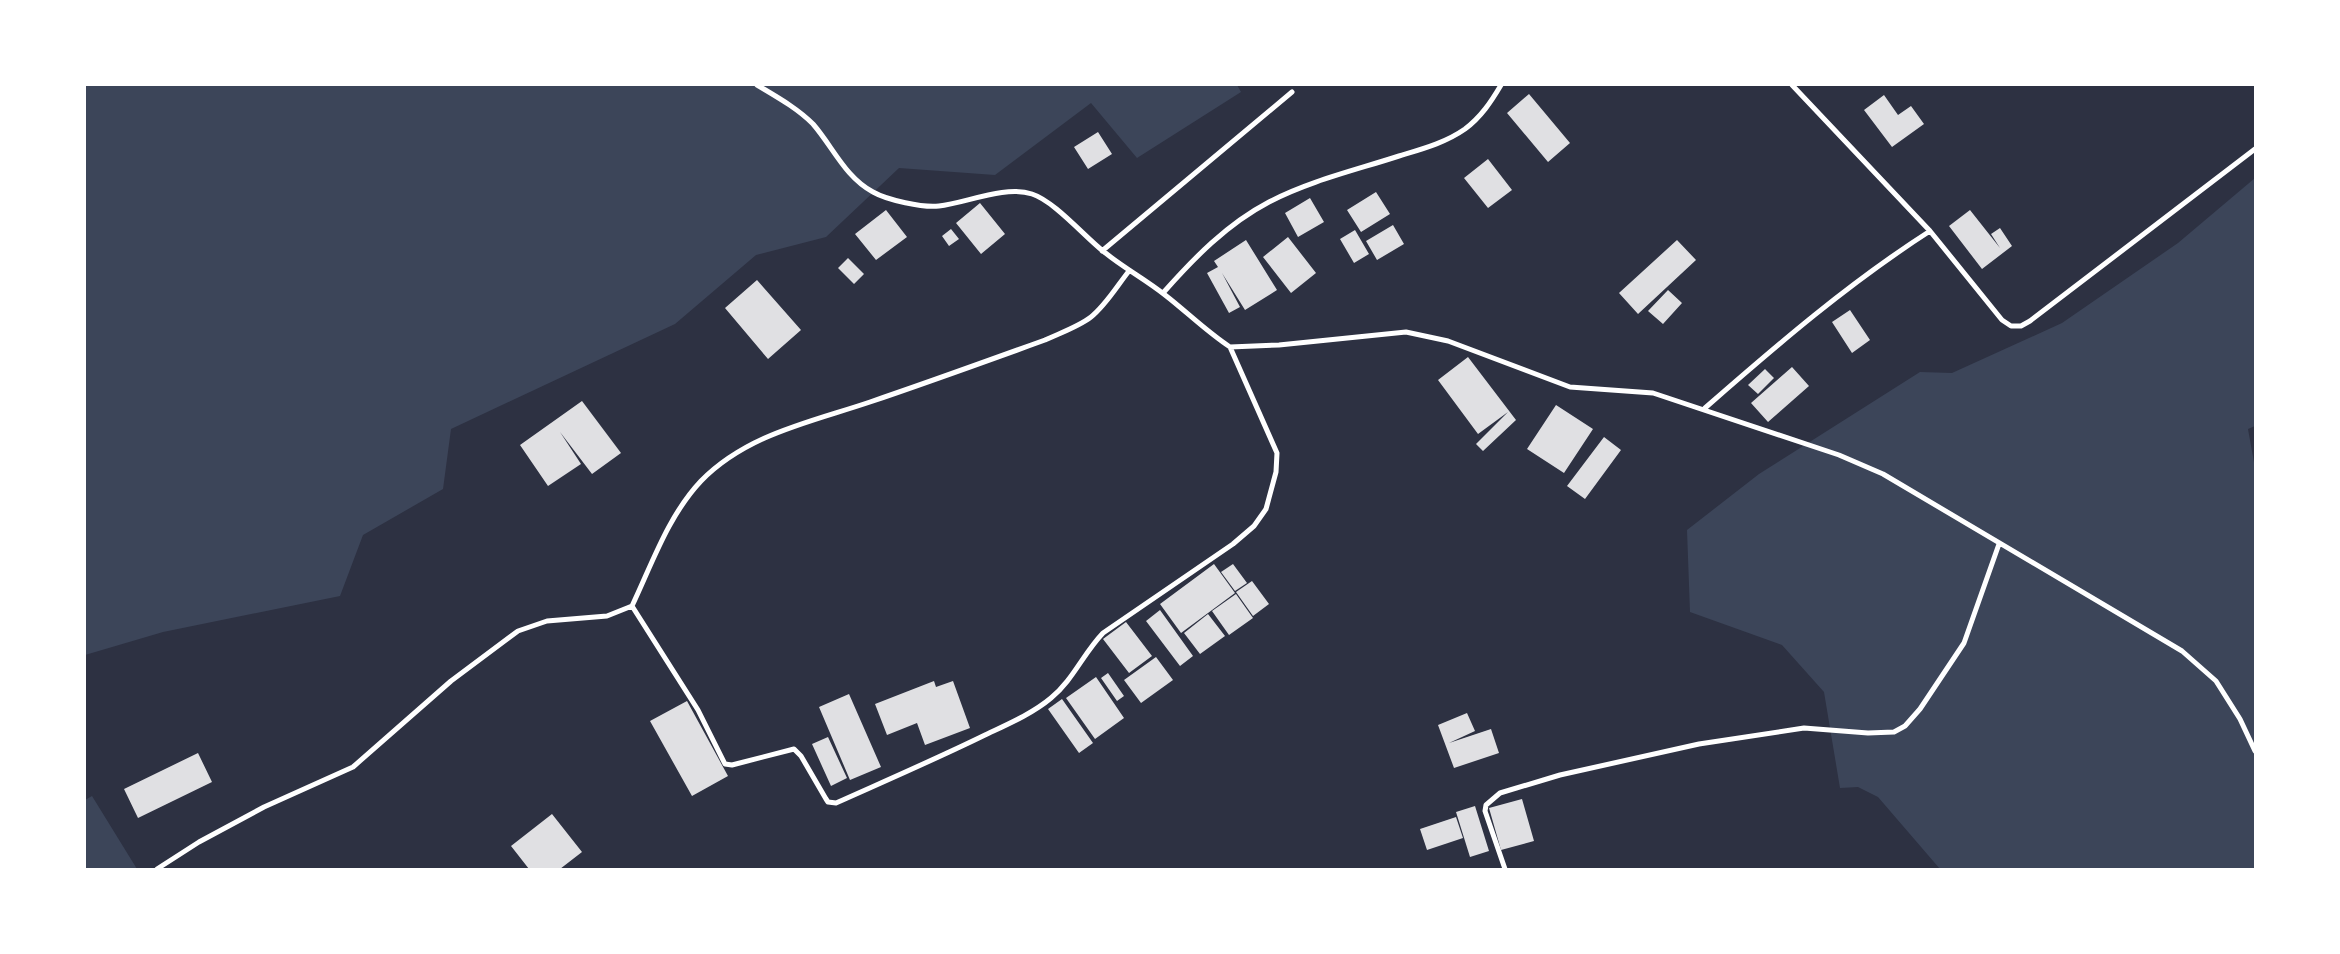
<svg xmlns="http://www.w3.org/2000/svg" width="2340" height="954" font-family="'Alegreya Sans',sans-serif">
<rect width="100%" height="100%" fill="#2d3142"/>
<!-- green -->
<path fill="#3c4559" d="M85 85H1237L1241 92 1137 158 1091 103 995 175 899 168 826 237 756 255 675 324 451 429 443 489 363 535 340 596 163 632 85 655Z
M2255 178V426L2248 429 2255 468V869H1940L1878 797 1858 787 1840 788 1824 692 1782 645 1690 612 1687 530 1759 474 1920 372 1952 373 2062 323 2178 243Z
M92 796 137 869H85V800Z"/>
<!-- building -->
<path fill="#e0e0e3" d="M1529 94 1570 143 1548 162 1507 113Z
M1884 95 1898 115 1911 106 1924 124 1892 147 1864 110Z
M1098 132 1112 154 1088 169 1074 147Z
M1488 159 1512 190 1488 208 1464 178Z
M1376 192 1390 214 1361 232 1347 210Z
M1310 198 1324 222 1298 237 1285 213Z
M980 203 1005 234 981 254 956 223Z
M886 210 907 237 876 260 855 234Z
M1970 210 2000 248 1991 234 2000 228 2012 246 1982 269 1949 226Z
M1393 225 1404 244 1377 260 1366 241Z
M951 229 959 239 949 246 942 236Z
M1355 230 1369 254 1354 263 1340 239Z
M1288 237 1316 273 1291 293 1263 257Z
M1246 240 1277 290 1245 310 1222 273 1240 307 1229 313 1207 273 1218 267 1214 261Z
M1677 240 1696 260 1638 314 1619 293Z
M848 258 864 274 854 284 838 268Z
M757 280 801 330 768 359 725 308Z
M1668 290 1682 303 1663 324 1648 311Z
M1850 310 1870 340 1852 353 1832 322Z
M1468 357 1516 420 1483 451 1476 444 1508 412 1478 434 1438 380Z
M1792 367 1809 386 1768 422 1751 403Z
M1765 369 1774 378 1758 394 1748 385Z
M582 401 621 453 592 474 560 432 581 464 548 486 520 445Z
M1556 405 1593 429 1564 473 1527 449Z
M1604 437 1621 450 1585 499 1567 486Z
M1214 564 1235 593 1181 633 1160 604Z
M1233 564 1247 583 1235 591 1221 572Z
M1252 581 1269 604 1253 616 1236 592Z
M1236 594 1253 618 1229 635 1212 611Z
M1160 610 1193 656 1180 666 1146 621Z
M1208 614 1225 636 1200 654 1184 633Z
M1126 622 1152 656 1129 673 1103 639Z
M1156 657 1173 680 1141 703 1124 680Z
M1108 673 1124 696 1117 701 1101 678Z
M1096 677 1124 718 1095 739 1066 698Z
M934 681 936 687 953 681 970 728 925 745 917 723 887 735 875 704Z
M849 694 881 767 850 780 819 707Z
M1062 699 1093 743 1079 753 1048 709Z
M687 701 728 776 692 796 650 721Z
M1467 713 1475 731 1449 743 1491 729 1499 753 1454 768 1438 725Z
M828 737 847 778 831 786 812 744Z
M198 753 212 782 138 818 124 789Z
M1522 799 1534 841 1501 850 1489 808Z
M1475 806 1489 851 1470 857 1456 812Z
M552 814 582 852 560 869H529L511 846Z
M1456 817 1463 838 1427 850 1420 829Z"/>
<g fill="none" stroke-linecap="round" stroke-linejoin="round">
<!-- minor -->
<path stroke="#fff" stroke-width="5" d="M757 85C777 97 797 108 813 124 833 147 845 177 873 192 887 200 923 208 939 206 966 203 1005 185 1032 194 1054 201 1084 236 1103 251 1122 267 1145 279 1165 295 1187 312 1207 332 1230 347L1279 345 1406 332 1448 341 1570 387 1653 393 1839 455 1883 474 2182 651 2216 681 2240 719 2255 751
M1792 85 1930 231 2002 320 2011 326H2021L2030 321 2255 149
M1102 251 1292 92
M1163 293C1194 258 1227 224 1269 202 1309 181 1356 170 1399 156 1422 149 1445 143 1465 129 1481 117 1491 102 1501 85
M1705 408C1777 345 1849 283 1930 231
M632 606 698 710 725 764 732 765 794 749 801 756 826 799 828 802 836 803C885 781 936 759 985 735 1006 725 1032 714 1051 698 1073 680 1083 654 1103 633L1233 544 1254 526 1266 509 1276 472 1277 453 1230 347
M157 869 199 842 264 807 353 767 451 681 518 631 547 621 607 616 632 606C652 564 668 516 701 481 747 434 811 422 870 402 929 382 987 361 1045 340 1060 333 1078 327 1091 317 1106 305 1117 286 1129 271
M1505 869 1485 811 1486 805 1500 793 1560 775 1699 744 1804 728 1868 733 1894 732 1905 726 1920 709 1964 643 1999 544"/>
</g>
<!-- border -->
<rect width="2340" height="954" fill="none" stroke="#ffffff" stroke-width="172"/>
</svg>
